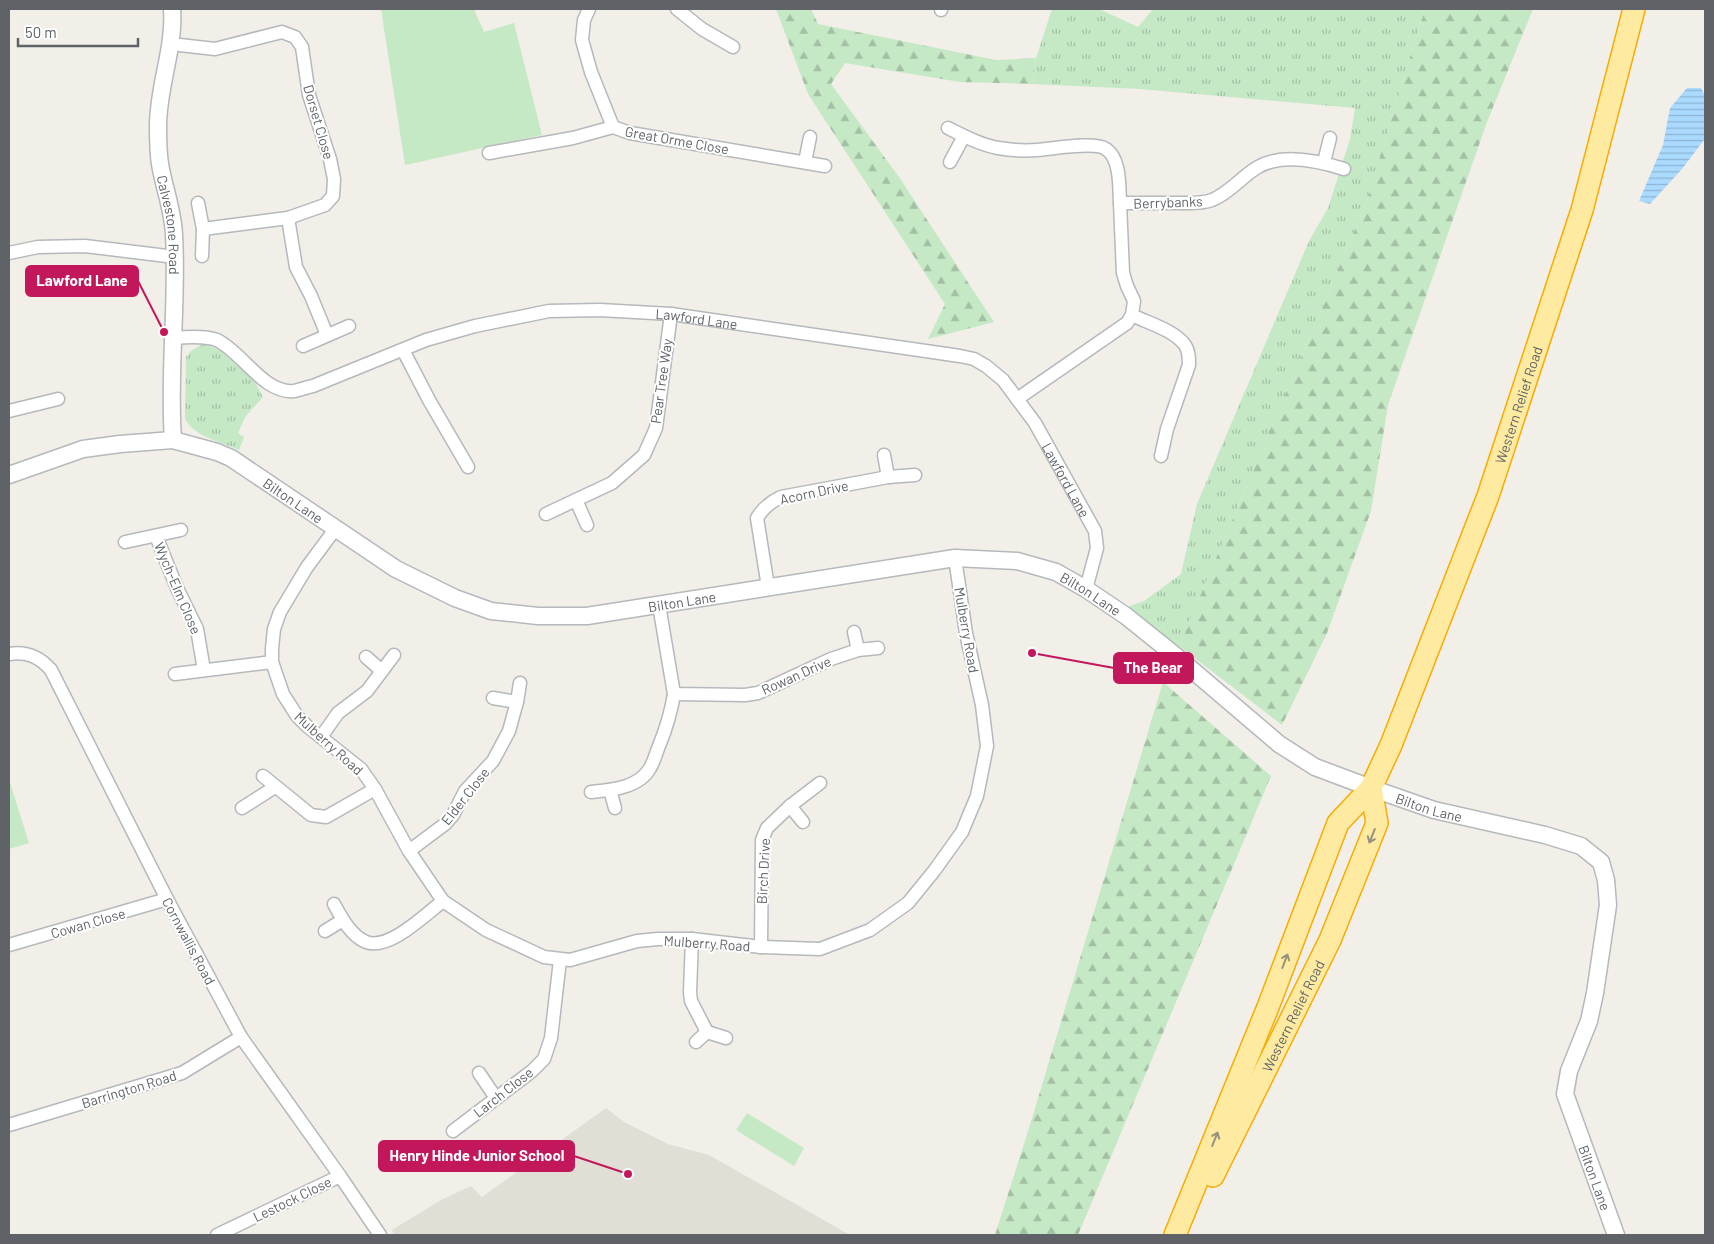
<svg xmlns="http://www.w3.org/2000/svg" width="1714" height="1244" font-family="Barlow,sans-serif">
<defs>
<pattern id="grass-tufts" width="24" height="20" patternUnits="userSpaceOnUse" patternTransform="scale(1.25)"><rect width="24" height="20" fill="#c5e8c5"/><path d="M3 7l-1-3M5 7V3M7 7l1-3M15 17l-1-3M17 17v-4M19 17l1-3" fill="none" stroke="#a3c0a4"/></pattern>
<pattern id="forest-firs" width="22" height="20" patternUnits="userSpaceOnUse" patternTransform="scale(1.25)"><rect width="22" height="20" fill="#c5e8c5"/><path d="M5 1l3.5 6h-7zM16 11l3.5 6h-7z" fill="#a3c0a4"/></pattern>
<pattern id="water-rules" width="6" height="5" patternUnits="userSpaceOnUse" patternTransform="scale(1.25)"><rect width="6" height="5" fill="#aadaff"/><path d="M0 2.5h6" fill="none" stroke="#8eb4d2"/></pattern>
</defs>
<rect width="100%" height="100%" fill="#f1efe8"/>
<!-- education -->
<path fill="#e1ded6" d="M606 1108 624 1122 668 1144 709 1155 850 1235H394L392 1230 441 1200 471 1186 482 1197Z"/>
<!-- grass -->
<path fill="url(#grass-tufts)" d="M1052 9H1099L1138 27 1153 9H1425L1391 119 1367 201 1179 646 1124 608 1144 601 1181 574 1197 504 1309 241 1328 208 1350 139 1355 108 1140 89 1032 84 1036 58Z
M203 344 219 349 240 367 255 382 263 397 245 417 238 433 244 437 239 450C220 441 196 438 185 419L186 357 191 351Z"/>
<!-- forest -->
<path fill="url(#forest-firs)" d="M776 9H811L818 24 996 60 1036 58 1032 84 960 82 845 63 831 84 899 177 994 322 928 339 945 304 808 94Z
M1425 9H1533L1487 122 1388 405 1371 511 1327 633 1282 725 1179 646 1367 201 1391 119Z
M1163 682 1271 776 1078 1235H995L1030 1125Z"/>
<!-- park -->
<path fill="#c5e8c5" d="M381 9H474L484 32 514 23 542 135 405 165Z
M9 779 29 843 9 849Z
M747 1113 804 1148 794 1166 736 1130Z"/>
<!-- water -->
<path fill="url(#water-rules)" d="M1687 88H1701L1705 96 1704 140 1682 169 1650 204 1639 201 1663 145 1670 108Z"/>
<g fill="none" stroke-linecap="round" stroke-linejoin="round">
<!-- minor casing -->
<g stroke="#b5b8bc" stroke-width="15">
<g id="minor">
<path d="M589 9 584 20 582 40 591 72 613 127 630 133 825 166"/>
<path d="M677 9 702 29 733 47"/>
<path d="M941 10V9"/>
<path d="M171 44 215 49 282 32 295 37 302 47 309 95 330 159 334 179 333 196 325 205 288 218 203 229"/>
<path d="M948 128C964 136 981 145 998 148 1010 150 1025 151 1037 150 1052 149 1095 141 1106 149 1121 159 1119 187 1120 203"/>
<path d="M489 153 573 138 613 127"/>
<path d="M805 162 810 137"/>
<path d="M950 162 964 136"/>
<path d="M1324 162 1330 138"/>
<path d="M198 203 203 229 202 256"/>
<path d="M288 218 296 267 311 296 327 335"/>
<path d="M9 253 38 247 85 246 175 257"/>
<path id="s1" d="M174 338C185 337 206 336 217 340 242 352 264 394 294 391 300 390 307 387 313 386L426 340 475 326 549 311 600 310 671 314 960 356 974 359 986 366 1003 380 1035 423 1095 531 1097 548 1086 589"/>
<path d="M303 346 349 326"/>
<path d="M403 350 429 400 468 467"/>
<path d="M1017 399 1127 323 1132 315"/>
<path d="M9 411 58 399"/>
<path d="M884 455 888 477"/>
<path d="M1161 456 1167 429 1189 365C1189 358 1189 351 1185 345 1174 330 1148 323 1132 315L1134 301 1127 286 1123 273 1120 203C1139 203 1159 203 1178 203 1189 203 1201 204 1212 200 1230 193 1242 176 1258 167 1282 153 1319 161 1344 169"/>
<path d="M576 500 587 525"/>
<path d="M546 514 612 483 644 455 656 428 671 314"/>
<path d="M336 528 307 567 280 612 274 629 272 648V662L283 694 297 716 307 726 361 769 375 789 409 851 443 901 486 930 544 957 570 960 637 941 658 939H692L761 947 820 949 870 930 908 903 934 871 962 832 977 796 987 746 982 705 966 633 955 558"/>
<path d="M156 536 177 588 197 629 204 670"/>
<path d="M125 542 181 530"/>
<path d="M768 587 757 518C763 508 770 502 781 497L888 477 915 475"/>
<path d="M659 605 674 694 745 695 758 693 831 659 858 650 878 648"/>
<path d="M854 632 858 650"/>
<path d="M9 654C26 651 39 656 51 670L167 899 241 1037 340 1176 380 1235"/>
<path d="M366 657 382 671"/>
<path d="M175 674 272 662"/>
<path d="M493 698 517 702"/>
<path d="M321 737 338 713 367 691 394 655"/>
<path d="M263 776 311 815 326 817 375 789"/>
<path d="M610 790 615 808"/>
<path d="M591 792C611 790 639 788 650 768 654 762 656 753 659 746 666 729 671 713 674 694"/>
<path d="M790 806 803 822"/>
<path d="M242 808 275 787"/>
<path d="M409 851 445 824 453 815 465 791 493 761 509 731 517 702 520 683"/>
<path d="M334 904C341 917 351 936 366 942 389 951 426 914 443 901"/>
<path d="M325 931 343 920"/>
<path d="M692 939 690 992 691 1001 707 1032"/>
<path d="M9 945 167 899"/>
<path d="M761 947 762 840 767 828 790 806 820 783"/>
<path d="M696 1042 707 1032 726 1038"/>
<path d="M479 1073 496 1098"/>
<path d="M9 1125 182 1073 241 1037"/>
<path d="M453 1131 532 1071 544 1059 551 1038 560 960"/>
<path d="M217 1235 340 1176"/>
</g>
</g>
<!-- tertiary casing -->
<g stroke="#b5b8bc" stroke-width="19">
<g id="tertiary">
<path id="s2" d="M172 9C175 48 158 86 158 126 158 138 158 151 160 164 164 188 173 210 174 235 178 303 168 372 173 440"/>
<path id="s3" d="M9 475 83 449 120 444 173 440 217 452 231 458 396 569 455 598 491 611 538 616H587L955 558 1017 561 1056 572 1086 589 1126 616 1177 657 1279 744 1315 767 1371 788 1434 810 1545 835 1581 846 1601 862 1606 880 1608 905 1595 993 1589 1021 1569 1071 1565 1094 1616 1235"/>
</g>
</g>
<!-- trunk casing -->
<g stroke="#f9ab00" stroke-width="24">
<g id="trunk">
<path id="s4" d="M1213 1176 1330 940 1377 823 1371 788"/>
<path id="s5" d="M1175 1235 1268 1007 1338 823 1371 788 1391 745 1488 496 1582 210 1634 9"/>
</g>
</g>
<!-- minor -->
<use href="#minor" stroke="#fff" stroke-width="12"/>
<!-- tertiary -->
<use href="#tertiary" stroke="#fff" stroke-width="16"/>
<!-- trunk -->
<use href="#trunk" stroke="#feeaa1" stroke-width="21"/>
</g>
<!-- one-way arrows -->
<defs><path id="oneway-shaft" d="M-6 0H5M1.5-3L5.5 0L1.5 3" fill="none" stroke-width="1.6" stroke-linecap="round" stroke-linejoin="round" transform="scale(1.25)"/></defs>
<g stroke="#97927c">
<use href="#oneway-shaft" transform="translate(1372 836) rotate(112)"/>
<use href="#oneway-shaft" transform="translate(1285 961) rotate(-69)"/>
<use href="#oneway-shaft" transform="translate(1215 1139) rotate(-68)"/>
</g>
<g text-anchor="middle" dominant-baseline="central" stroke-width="4" stroke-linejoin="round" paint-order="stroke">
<!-- street labels -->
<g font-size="14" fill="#5f6368" stroke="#fff">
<text transform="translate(319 122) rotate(74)">Dorset Close</text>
<text transform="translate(677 140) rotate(10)">Great Orme Close</text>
<text transform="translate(1168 202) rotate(-2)">Berrybanks</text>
<text stroke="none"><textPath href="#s2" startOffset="218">Calvestone Road</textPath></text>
<text stroke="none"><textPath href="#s1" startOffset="554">Lawford Lane</textPath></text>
<text transform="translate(661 381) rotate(-82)">Pear Tree Way</text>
<text stroke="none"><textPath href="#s5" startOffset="902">Western Relief Road</textPath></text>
<text stroke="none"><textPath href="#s1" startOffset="989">Lawford Lane</textPath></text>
<text transform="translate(814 492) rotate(-12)">Acorn Drive</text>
<text stroke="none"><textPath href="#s3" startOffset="305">Bilton Lane</textPath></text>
<text transform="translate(178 588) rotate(67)">Wych-Elm Close</text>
<text stroke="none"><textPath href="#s3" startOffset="1145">Bilton Lane</textPath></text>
<text stroke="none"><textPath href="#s3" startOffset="725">Bilton Lane</textPath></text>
<text transform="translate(967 630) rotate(80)">Mulberry Road</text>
<text transform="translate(796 675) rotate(-24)">Rowan Drive</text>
<text transform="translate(329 743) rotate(42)">Mulberry Road</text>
<text transform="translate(465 796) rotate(-52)">Elder Close</text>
<text stroke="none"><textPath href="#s3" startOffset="1550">Bilton Lane</textPath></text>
<text transform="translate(763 871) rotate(-87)">Birch Drive</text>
<text transform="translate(88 923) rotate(-16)">Cowan Close</text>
<text transform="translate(189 941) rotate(62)">Cornwallis Road</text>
<text transform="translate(707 943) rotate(4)">Mulberry Road</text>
<text stroke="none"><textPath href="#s4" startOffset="179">Western Relief Road</textPath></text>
<text transform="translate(129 1089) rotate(-17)">Barrington Road</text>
<text transform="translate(503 1092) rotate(-38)">Larch Close</text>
<text stroke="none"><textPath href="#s3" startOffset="2060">Bilton Lane</textPath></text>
<text transform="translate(292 1199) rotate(-26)">Lestock Close</text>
</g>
</g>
<!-- callouts -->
<path fill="none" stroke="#c2185b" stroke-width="2" d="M164 332L138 281M1032 653L1114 668M628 1174L574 1156"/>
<g fill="#c2185b" stroke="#fff" stroke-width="2">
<circle cx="164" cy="332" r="5"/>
<circle cx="1032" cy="653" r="5"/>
<circle cx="628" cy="1174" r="5"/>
</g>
<g fill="#c2185b" stroke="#c2185b" stroke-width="2">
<rect x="26" y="266" width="112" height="30" rx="5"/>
<rect x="1114" y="653" width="79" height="30" rx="5"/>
<rect x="379" y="1141" width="195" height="30" rx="5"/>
</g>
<g font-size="15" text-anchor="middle" font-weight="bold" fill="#fff">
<text x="82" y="286">Lawford Lane</text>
<text x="1153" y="673">The Bear</text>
<text x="477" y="1161">Henry Hinde Junior School</text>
</g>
<!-- border -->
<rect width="1714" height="1244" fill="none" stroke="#5f6368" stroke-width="20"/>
<!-- scale -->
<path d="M18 38v8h120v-8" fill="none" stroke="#5f6368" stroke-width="2.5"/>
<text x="25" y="38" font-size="15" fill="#5f6368" stroke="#ffffff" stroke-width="4" paint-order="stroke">50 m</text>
</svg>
